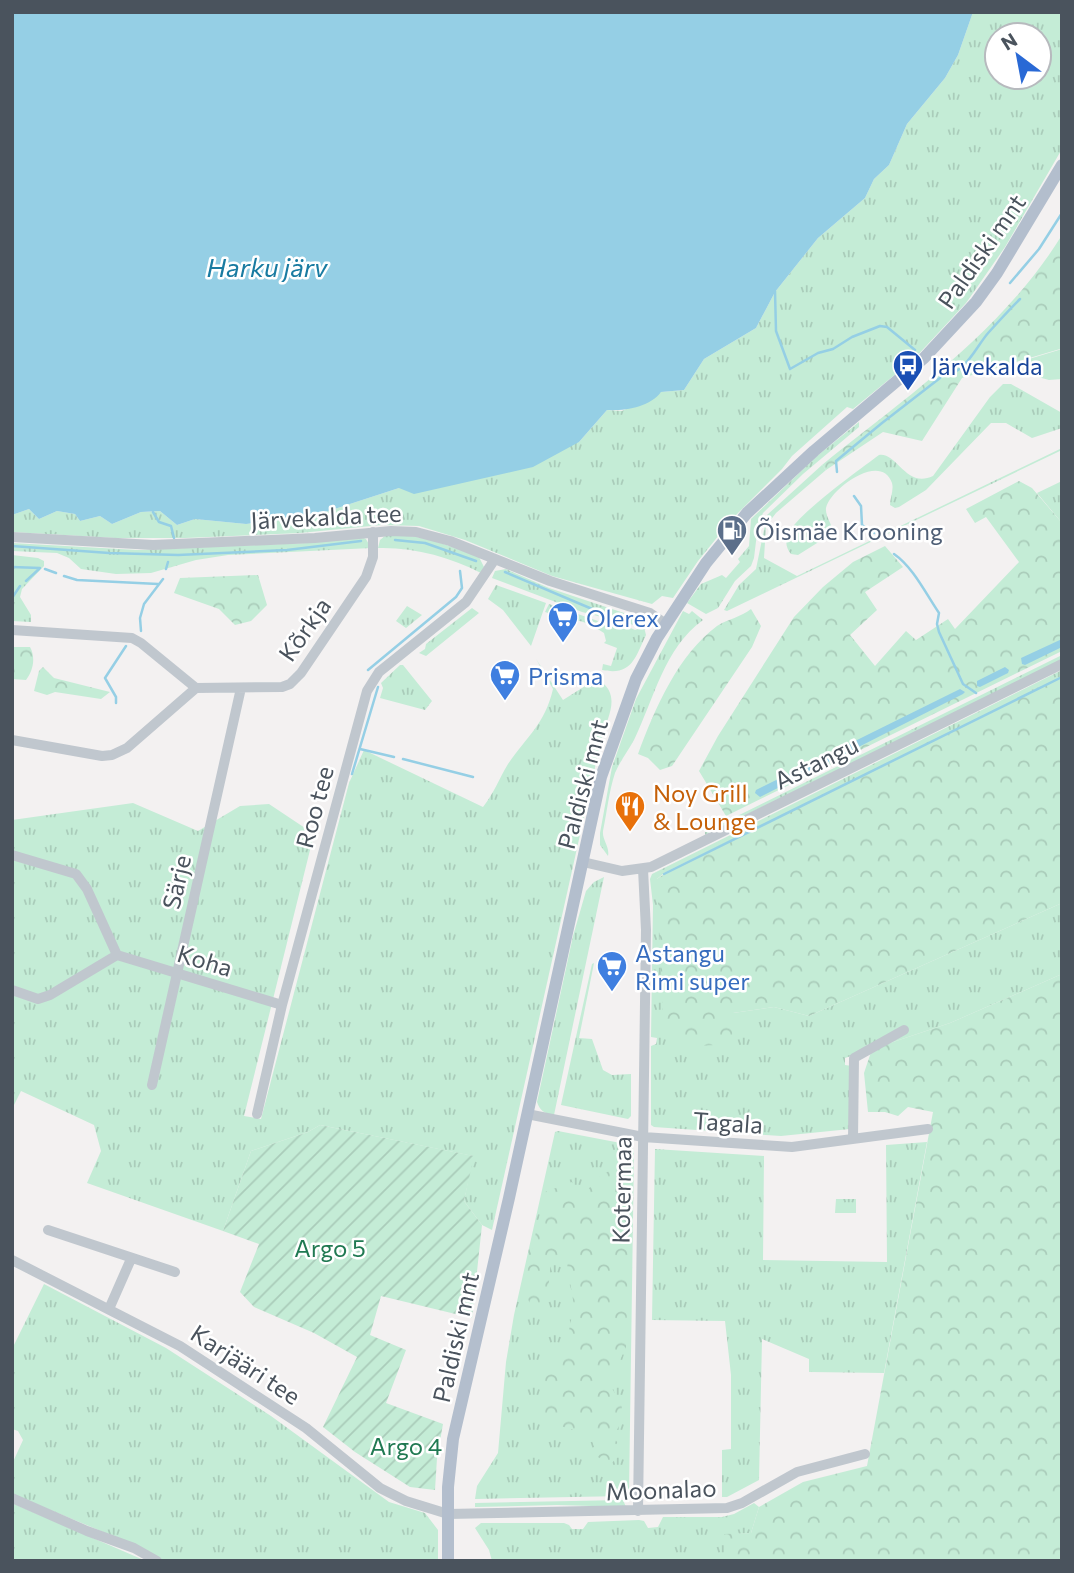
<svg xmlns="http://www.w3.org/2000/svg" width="1074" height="1573" font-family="Commissioner,sans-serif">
<defs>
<pattern id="grass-tufts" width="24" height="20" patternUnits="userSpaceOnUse" patternTransform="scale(1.75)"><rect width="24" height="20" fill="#c4ecd6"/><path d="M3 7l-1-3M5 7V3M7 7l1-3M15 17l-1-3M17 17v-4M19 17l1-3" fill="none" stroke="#aaccba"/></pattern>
<pattern id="forest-crowns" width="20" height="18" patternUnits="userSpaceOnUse" patternTransform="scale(1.75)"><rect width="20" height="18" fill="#c4ecd6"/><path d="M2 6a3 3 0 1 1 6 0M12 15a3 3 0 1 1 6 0" fill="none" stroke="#aaccba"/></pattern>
<pattern id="garden-furrows" width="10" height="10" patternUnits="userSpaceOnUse" patternTransform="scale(1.75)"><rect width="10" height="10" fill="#c4ecd6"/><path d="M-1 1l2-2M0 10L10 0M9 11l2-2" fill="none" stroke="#aaccba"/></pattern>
</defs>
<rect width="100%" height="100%" fill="#f3f1f1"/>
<!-- grass -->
<path fill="url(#grass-tufts)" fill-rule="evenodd" d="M973 12H1062V149L1005 247 966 303 914 359 853 409 847 407 792 456 782 469 732 519 698 561 673 598 662 596 652 604 552 576 465 540 419 526 381 525 300 533 185 538H115L12 532V515L29 509 39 519 57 511 75 514 80 521 100 516 112 524 141 512 160 511 177 525 195 519 246 524 313 516 399 488 579 442 607 410 622 411 661 392 684 390 704 359 756 328 775 292 818 238 865 198 874 179 889 165 907 124 945 78 958 55ZM997 35H1039V77H997Z
M1003 384H1011L1062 413V428L1032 438 1006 423H991L926 490 899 507 895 508 890 505C890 498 894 490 892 483 881 451 830 489 826 508 825 517 833 525 833 533L798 555 791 554C786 548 785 542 788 534 796 515 859 470 879 455 897 452 906 489 933 476L990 397Z
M859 422V427L803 474 763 513 758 525 754 558 751 566 735 581 718 608 706 614 687 603 701 584 722 575 726 578 740 562 738 559 749 546 751 519 817 456Z
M1062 448V450L727 611 724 610 739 585 756 569 767 515 822 465 826 470 776 513 766 526 764 558 797 576Z
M1062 481V523L1037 493Z
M385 536C418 532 449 546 479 557L484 567 481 573C450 557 414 547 378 548L380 540Z
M362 537 366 539 371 548 228 555 196 560 151 573 116 574 81 569 69 558 57 553 12 551V543L138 550 307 543Z
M12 555 38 558 44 561V566L22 589 20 597 31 615V622L12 621Z
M506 569 549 588 624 613 641 623 638 626 582 612 492 578 495 571Z
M496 585 546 603 531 646 503 610 488 599Z
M549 604 598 621 595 627C578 618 562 618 545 612Z
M407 606 422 615 406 628 396 621Z
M472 608 479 613 426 656 419 653 425 649 426 644Z
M683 611 689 614 692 611 703 620C664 648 654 699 634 740 628 751 620 761 615 773 609 791 607 812 603 831 602 840 610 847 608 856L600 845V833L612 767 636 699Z
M600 621 622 624 635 630 644 627 646 635C635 658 632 676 602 670L603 664 611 666 617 648 604 643 606 641 604 633 596 628Z
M1062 655V660L705 835V832Z
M536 659 563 700 593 681H600C621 695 608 717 602 736L492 1230 482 1225 464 1201 473 1156 320 1125 308 1132 251 1151 223 1231 87 1183 101 1151 94 1125 21 1091 12 1109V820L133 803 198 831 240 806 269 804 314 834 244 1116 261 1119 349 783 364 750 483 807C494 793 499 779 508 764 527 736 545 724 553 689Z
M400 665H403L432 701 425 710 380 698 383 688 381 683Z
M1062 670V677L664 873 657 879 733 1013 774 1007 809 1016 1062 903V974L950 1023 845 1058V1065L852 1066 850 1129 781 1136 654 1127 651 1125V1046L656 1044 657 1038 651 1037 653 905 650 879 652 874Z
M604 877 554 1115C544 1113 540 1111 537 1102L573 936 586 891 594 882Z
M594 963 579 1038 592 1039 603 1070 612 1075 631 1074V1116L628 1119 561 1105 592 964Z
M558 1131 631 1145 634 1151 629 1493 625 1496 475 1499 477 1486 498 1453 506 1362 514 1315 555 1132Z
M927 1142 884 1373 809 1372V1359L762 1339 759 1480 727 1497H722V1450L731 1449V1375L725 1321 652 1320 655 1149 764 1156 763 1260 887 1262 886 1145Z
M836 1199H856V1213H835Z
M44 1284 166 1348 271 1416 389 1502 425 1513 438 1530V1561H164L120 1539 12 1494V1464L23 1440 18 1431 12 1429V1349Z
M623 1500 626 1507 557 1505 475 1507V1503Z
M12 1503 146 1561H12Z
M754 1503 759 1507 751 1533 724 1535V1561H492L489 1550 475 1528 481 1523H564L569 1525 572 1529H583L588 1522 639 1520 644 1521 648 1528 658 1527 663 1517H722L734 1514Z"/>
<!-- forest -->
<path fill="url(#forest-crowns)" d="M1062 235 1060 349 962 378 922 441 883 432 826 470 822 465C908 396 1003 331 1062 235Z
M1019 481 1032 488 1062 523V651L726 816 699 771 718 736 794 617 823 587 853 562 885 546 903 567 865 592 877 610 850 635 875 666 906 631 916 640 948 619 955 629 1019 562 986 517 975 523 966 509Z
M258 575 267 605 251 621 235 625 219 609 174 593 180 578Z
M751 609 761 626 752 647 672 766 660 770 648 758 638 754C655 708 678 655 717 626 728 619 741 617 751 609Z
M12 647H30C36 658 33 671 26 680L12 679Z
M43 667 54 678 110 692 101 699 55 692 47 695 34 691 39 671Z
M1062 677V903L809 1016 774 1007 733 1013 732 1044 681 1047 663 1017 657 879 664 874Z
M1062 974V1561H724V1534L751 1533 759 1507 803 1482 867 1466 933 1112 908 1107 898 1116 885 1112H868L864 1073 872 1049 950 1023Z
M622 1165 630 1179 626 1347 609 1384C623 1405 629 1413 613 1436L623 1451 610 1465 598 1457 590 1435 538 1419 543 1375 562 1364 574 1306 567 1263 551 1259 547 1305H530L524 1285 545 1192 572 1182 582 1196 601 1175Z"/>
<!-- garden -->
<path fill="url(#garden-furrows)" d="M320 1125 474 1156 464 1201 482 1225 472 1318 381 1296 370 1335 406 1350 386 1403 443 1424 437 1458 435 1490 410 1487 355 1452 323 1427 357 1357 314 1333 254 1307 240 1292 259 1244 223 1231 251 1151 308 1132Z"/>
<!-- pitch -->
<path fill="#c4ecd6" d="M1062 349V379L1049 380 1038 377 1029 359Z"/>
<!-- water -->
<path fill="#95cfe5" d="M12 12H973L958 55 945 78 907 124 889 165 874 179 865 198 818 238 775 292 756 328 704 359 684 390 661 392C650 407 625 411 607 410L579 442 533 467 414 494 399 488 313 516 246 524 195 519 177 525 160 511 141 512 112 524 100 516 80 521 75 514 57 511 39 519 29 509 12 515Z
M1062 639V647L1025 665 1022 664 1021 658Z
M1005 667 1009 670 1008 673 980 687 977 686V681Z
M960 689 965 692 963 694 760 797 755 793 756 790Z"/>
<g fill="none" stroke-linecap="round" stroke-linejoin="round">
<!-- stream -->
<path stroke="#95cfe5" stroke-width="2.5" d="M1010 283 1039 249 1062 213
M775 291 776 331 790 369 818 353 833 349 852 337 880 326 887 327 915 350
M837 472 836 461 882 423 940 378 941 374C964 378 976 346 989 332 999 321 1009 310 1020 299
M854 496 861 506 862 525 874 533
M153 512 159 522 171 526 174 538
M395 540 425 543 476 561
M12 546 109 553 178 555 287 550 361 541
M894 554C913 567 926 594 939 613L937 624 939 632 963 684 976 693
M12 567 40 568
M45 569 56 573
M166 569 168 562
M505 572 604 614
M64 576 77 580 158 584
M26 581 39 569
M12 598 20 586
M141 631 140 618 144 604 163 579
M368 670 456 597 462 588 460 571
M116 703V697L105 678 126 646
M360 749 394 757
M403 759 473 777
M352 774 378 687
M664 874 1062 677"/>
<!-- minor -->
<path stroke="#c0c7ce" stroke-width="10" d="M12 537 153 545 315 538 391 531 416 532 450 541 550 581 650 613 666 624
M12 630 132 638 141 643 196 688
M12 740 102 756 112 755 127 748 196 688 282 687 290 684 301 673 366 577 373 557V532
M12 855 76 874 87 889 117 955
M583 862 622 871 651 867 1062 664
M12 990 38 999 50 995 117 955 282 1005
M152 1085 241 688
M257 1114 282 1005 367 691 379 672 389 664 466 602 495 559
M527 1114 643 1137 792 1147 928 1129
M853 1139 854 1058 904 1030
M48 1230 175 1272
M12 1260 180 1346 306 1428 380 1488 406 1501 448 1514 727 1508 742 1503 797 1472 865 1454
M109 1309 131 1259
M12 1498 87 1531 134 1548 157 1561
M638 1511 646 930 643 869"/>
<!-- major -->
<path stroke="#b3becd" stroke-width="12" d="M448 1561V1487L453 1439 509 1198 601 777 636 679 657 638 706 563 747 513 814 451 924 358 976 302 997 273 1062 165"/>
</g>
<!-- icons -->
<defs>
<g id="bus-pin" transform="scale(1.575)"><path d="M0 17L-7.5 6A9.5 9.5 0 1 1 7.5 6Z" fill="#1a4fb4" stroke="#fff"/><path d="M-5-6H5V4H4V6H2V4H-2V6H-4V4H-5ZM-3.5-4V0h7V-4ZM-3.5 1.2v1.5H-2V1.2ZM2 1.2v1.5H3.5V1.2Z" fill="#fff"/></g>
<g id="fuel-pin" transform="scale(1.575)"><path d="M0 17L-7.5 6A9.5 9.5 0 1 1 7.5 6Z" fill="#5c6f8a" stroke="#fff"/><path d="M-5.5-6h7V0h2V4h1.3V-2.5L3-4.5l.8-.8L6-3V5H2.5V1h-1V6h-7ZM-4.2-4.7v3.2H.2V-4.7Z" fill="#fff"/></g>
<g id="supermarket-pin" transform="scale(1.575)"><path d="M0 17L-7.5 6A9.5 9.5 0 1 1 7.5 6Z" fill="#3f7fe0" stroke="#fff"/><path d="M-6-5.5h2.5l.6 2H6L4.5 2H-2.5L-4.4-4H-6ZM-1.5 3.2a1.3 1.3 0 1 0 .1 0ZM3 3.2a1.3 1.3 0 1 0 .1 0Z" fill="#fff"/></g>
<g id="restaurant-pin" transform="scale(1.575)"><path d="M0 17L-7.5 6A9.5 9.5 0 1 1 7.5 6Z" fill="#e8710a" stroke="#fff"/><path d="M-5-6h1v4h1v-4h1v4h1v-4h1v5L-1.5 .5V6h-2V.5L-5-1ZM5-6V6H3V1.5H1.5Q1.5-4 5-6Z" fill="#fff"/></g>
</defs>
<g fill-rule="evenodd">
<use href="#bus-pin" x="908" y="365"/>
<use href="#fuel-pin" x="732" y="530"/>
<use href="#supermarket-pin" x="563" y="617"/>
<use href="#supermarket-pin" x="505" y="675"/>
<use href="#restaurant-pin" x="630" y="806"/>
<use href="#supermarket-pin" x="612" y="966"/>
</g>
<g text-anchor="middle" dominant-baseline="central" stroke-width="5" stroke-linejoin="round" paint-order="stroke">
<!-- street labels -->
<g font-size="24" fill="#4a535d" stroke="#fff">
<text transform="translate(981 251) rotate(-55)">Paldiski mnt</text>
<text transform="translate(326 516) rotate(-3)">Järvekalda tee</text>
<text transform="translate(304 629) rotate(-55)">Kõrkja</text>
<text transform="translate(816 762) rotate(-26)">Astangu</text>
<text transform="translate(582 784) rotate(-75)">Paldiski mnt</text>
<text transform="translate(314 807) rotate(-75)">Roo tee</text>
<text transform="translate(176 882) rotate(-77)">Särje</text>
<text transform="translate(205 960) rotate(17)">Koha</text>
<text transform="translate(728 1122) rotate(4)">Tagala</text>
<text transform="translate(621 1190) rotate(-89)">Kotermaa</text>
<text transform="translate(455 1337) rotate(-77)">Paldiski mnt</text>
<text transform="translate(246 1364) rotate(33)">Karjääri tee</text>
<text transform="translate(661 1489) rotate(-2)">Moonalao</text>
</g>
<!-- transit labels -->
<g font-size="24" fill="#164399" stroke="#fff" text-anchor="start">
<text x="931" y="365">Järvekalda</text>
</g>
<!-- service labels -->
<g font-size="24" fill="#4e5e75" stroke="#fff" text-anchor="start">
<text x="755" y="530">Õismäe Krooning</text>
</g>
<!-- shop labels -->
<g font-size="24" fill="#366cbe" stroke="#fff" text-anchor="start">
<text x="586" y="617">Olerex</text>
<text x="528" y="675">Prisma</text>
<text x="635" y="952">Astangu<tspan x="635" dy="28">Rimi super</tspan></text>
</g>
<!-- food labels -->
<g font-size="24" fill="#c56008" stroke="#fff" text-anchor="start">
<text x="653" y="792">Noy Grill<tspan x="653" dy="28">&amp; Lounge</tspan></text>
</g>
<!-- park labels -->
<g font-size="24" fill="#207952" stroke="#fff">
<text x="330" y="1247">Argo 5</text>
<text x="406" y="1445">Argo 4</text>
</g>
<!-- water labels -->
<g font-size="26" font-style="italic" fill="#197ba1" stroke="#fff">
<text x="267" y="266">Harku järv</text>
</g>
</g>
<!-- border -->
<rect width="1074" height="1573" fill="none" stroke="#4a535d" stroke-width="28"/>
<!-- north arrow -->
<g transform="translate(1018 56) rotate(328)"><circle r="33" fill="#ffffff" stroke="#b7babe" stroke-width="2"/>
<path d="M0-5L12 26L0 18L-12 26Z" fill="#2969d5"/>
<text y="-10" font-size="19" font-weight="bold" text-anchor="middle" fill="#4a535d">N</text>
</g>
</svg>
